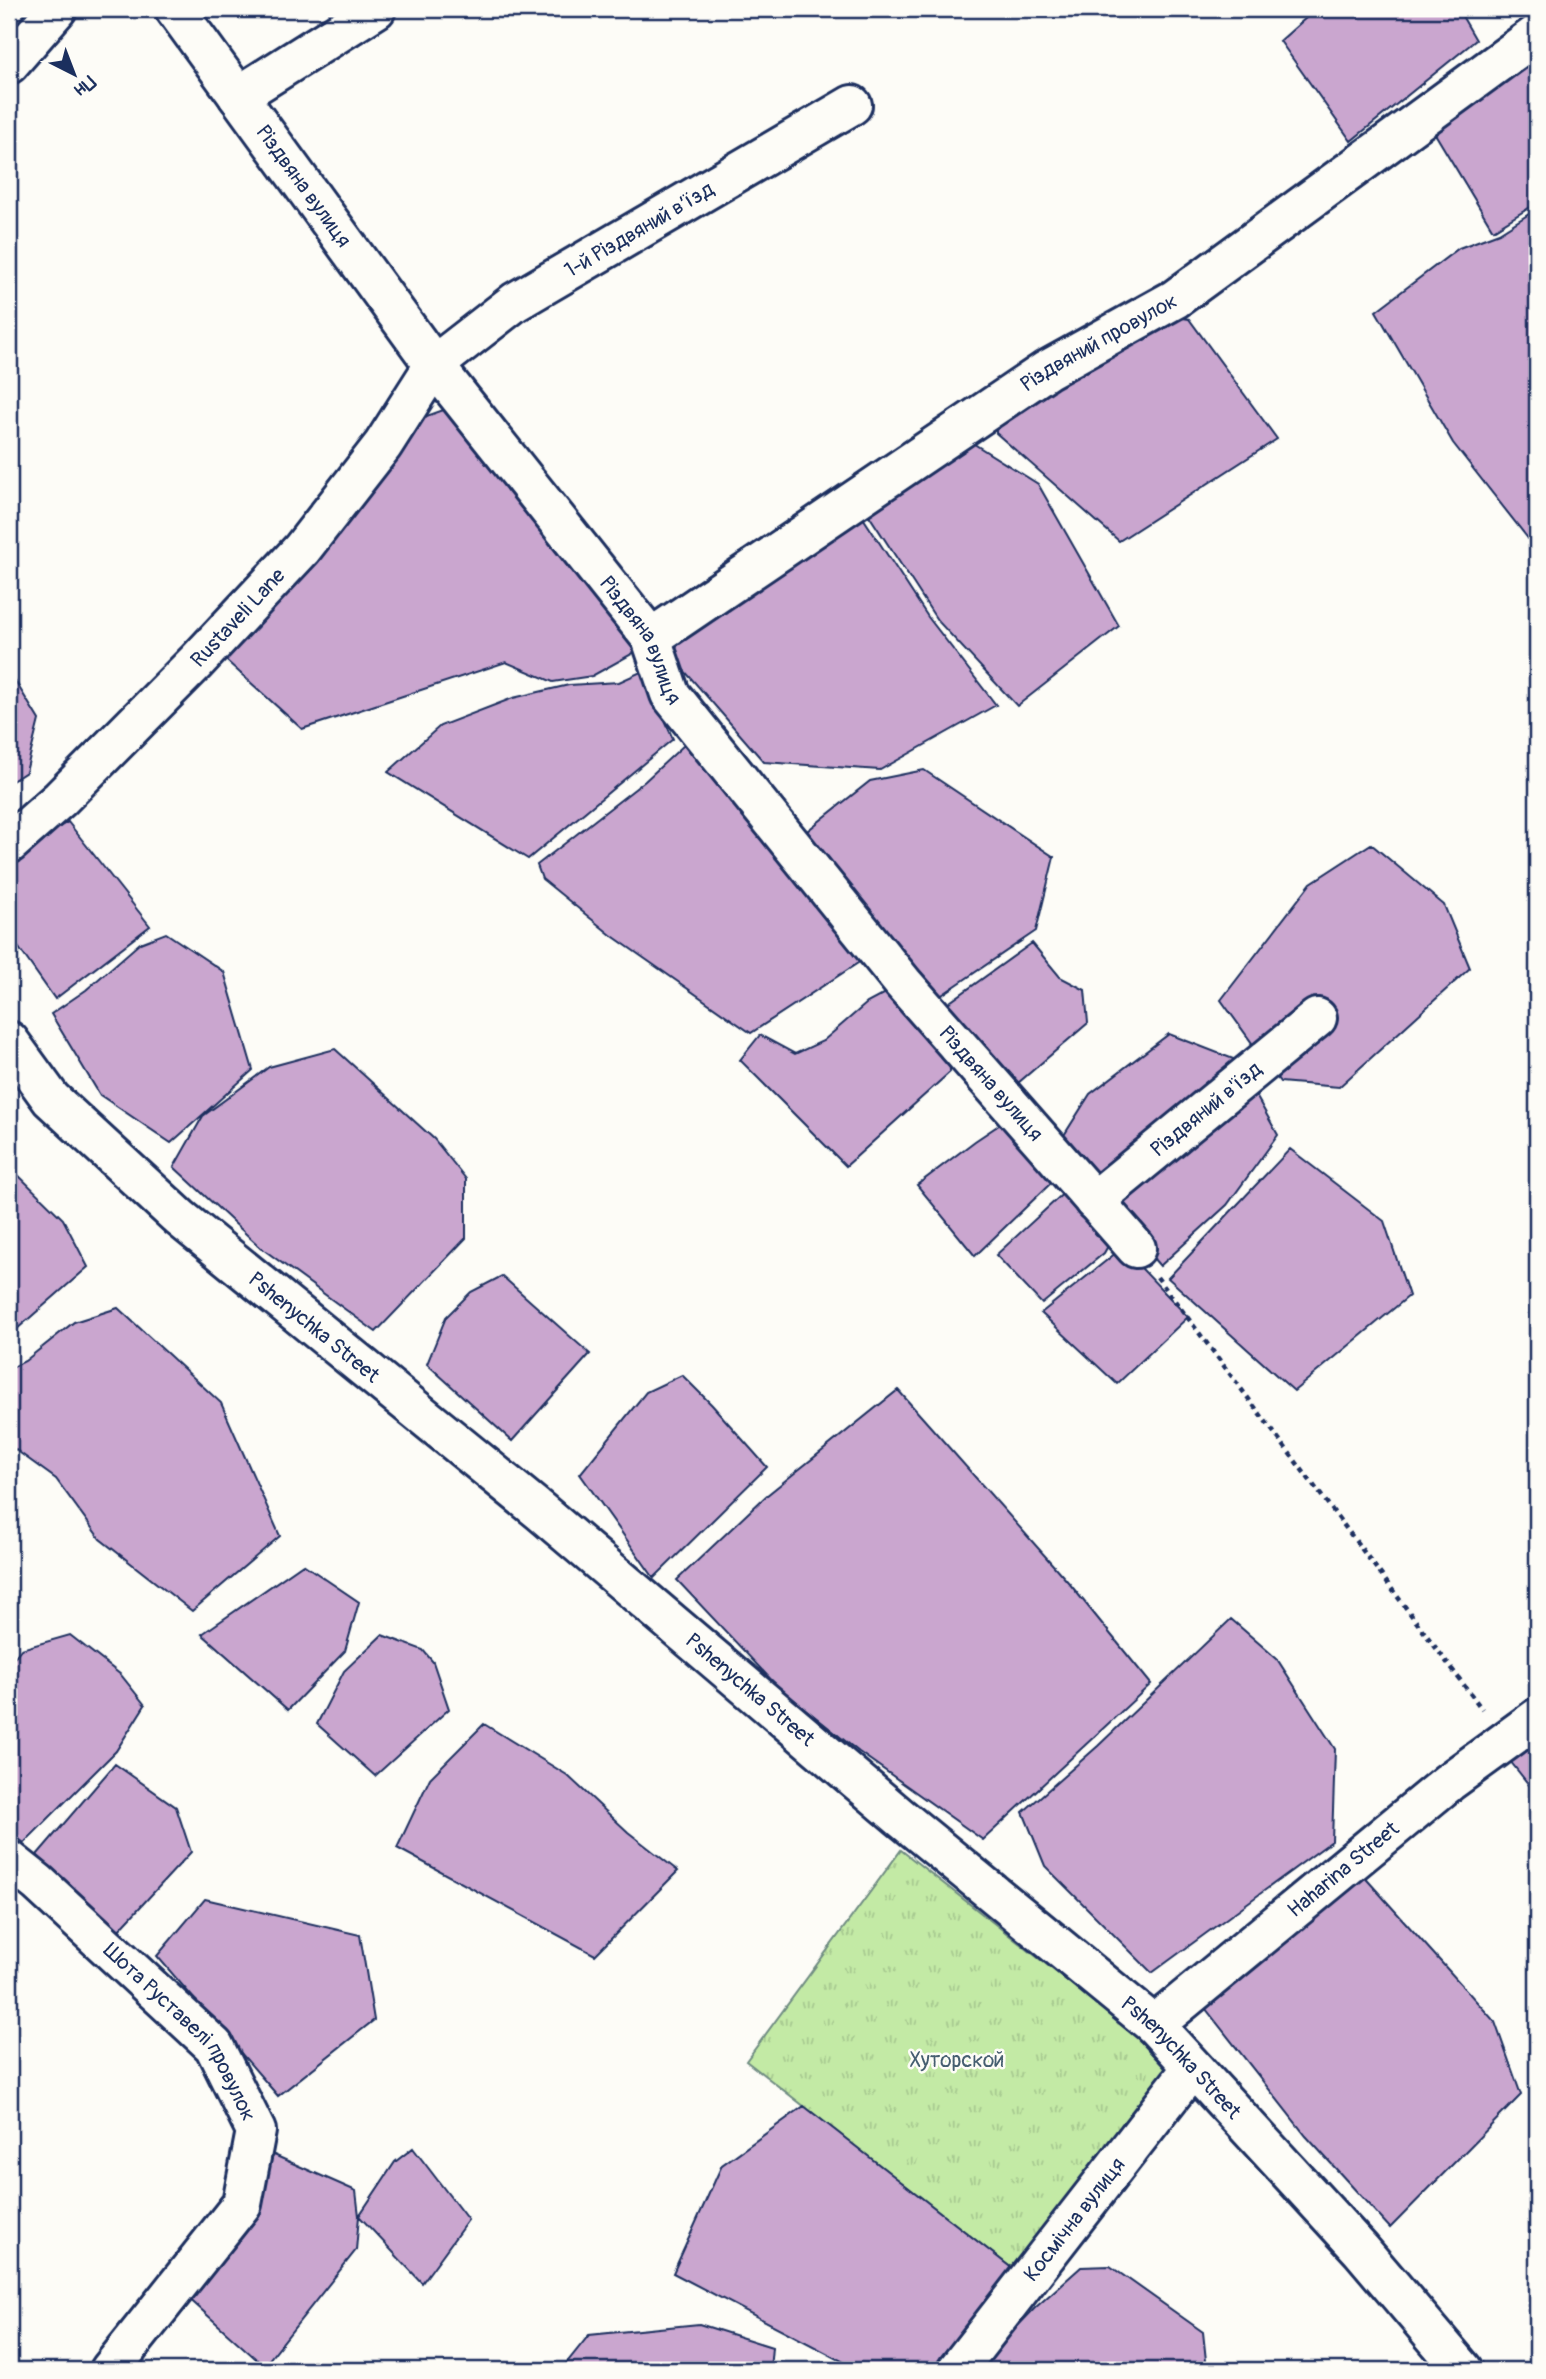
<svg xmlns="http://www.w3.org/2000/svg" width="1546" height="2379" font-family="Pangolin,sans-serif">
<defs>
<pattern id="park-tufts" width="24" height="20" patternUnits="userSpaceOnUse" patternTransform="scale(1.75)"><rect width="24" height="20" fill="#c3eaa5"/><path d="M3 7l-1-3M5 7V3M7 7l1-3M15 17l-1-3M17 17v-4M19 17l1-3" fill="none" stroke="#a7c990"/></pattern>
</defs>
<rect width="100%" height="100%" fill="#fdfcf7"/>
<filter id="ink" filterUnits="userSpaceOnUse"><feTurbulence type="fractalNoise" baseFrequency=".0143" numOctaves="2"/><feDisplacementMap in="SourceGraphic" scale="14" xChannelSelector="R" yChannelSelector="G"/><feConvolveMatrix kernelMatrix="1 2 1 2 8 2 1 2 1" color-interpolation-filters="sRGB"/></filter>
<g filter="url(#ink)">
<!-- park -->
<path fill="url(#park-tufts)" stroke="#6f8c82" stroke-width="2" d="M901 1850 1178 2068 1018 2273 746 2061Z"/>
<!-- building -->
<path fill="#caa6cf" stroke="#1b2f5e" stroke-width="2" d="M1316 9H1458L1476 40 1351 141 1280 41Z
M1528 50 1537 63V203L1493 230 1428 122Z
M1537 209V550L1453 443 1376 311 1459 248 1499 233Z
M1164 315 1189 319 1277 439 1119 541 996 433V419L1081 368 1119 354Z
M452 407 639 650 592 676 553 682 506 662 302 729 219 654 421 418Z
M971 442 1038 484 1119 626 1017 706 937 620 863 506Z
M858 510 928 617 996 705 880 770 764 762 682 668 666 642Z
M9 671 39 720 26 772 9 783Z
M643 671 673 739 528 859 388 772 440 726 513 698 569 685 619 682Z
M685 744 707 749 861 961 751 1033 611 935 542 879 537 865 645 781Z
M924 770 1054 857 1036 931 933 1001 802 835 870 781Z
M68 822 150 926 55 999 9 934V853Z
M1371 844 1444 905 1470 968 1339 1087 1280 1082 1221 1000 1311 883Z
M166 933 224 972 253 1070 171 1143 100 1095 51 1014 86 990 140 943Z
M1032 943 1060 977 1085 990 1088 1023 1011 1089 943 1007Z
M897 987 949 1047 950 1072 846 1166 740 1060 760 1035 795 1054 823 1041 867 1003Z
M1169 1034 1236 1060 1278 1135 1227 1205 1160 1266 1056 1148 1090 1094Z
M335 1049 434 1139 466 1179V1238L376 1332 260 1247 174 1167 203 1116 269 1067Z
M1011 1117 1053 1181 975 1256 917 1185 975 1141Z
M1290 1149 1384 1221 1409 1296 1294 1391 1168 1278Z
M9 1166 63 1219 88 1267 9 1336Z
M1068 1189 1113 1237 1104 1253 1042 1304 996 1255Z
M1122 1248 1188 1317 1117 1384 1041 1313Z
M502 1276 590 1354 512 1441 427 1364 446 1317 471 1292Z
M118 1308 221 1403 280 1536 192 1611 100 1539 56 1479 9 1445V1369L25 1361 74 1322Z
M682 1375 712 1405 767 1467 654 1578 580 1474 646 1392Z
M898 1390 1069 1583 1151 1684 983 1840 859 1752 778 1687 677 1580 766 1496Z
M303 1564 359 1602 345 1651 288 1710 202 1634Z
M1231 1619 1277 1659 1335 1749 1332 1841 1152 1973 1045 1866 1023 1812 1098 1746Z
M70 1635 121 1675 145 1705 116 1751 24 1843 9 1831V1664L21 1649Z
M382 1635 423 1650 433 1662 449 1709 375 1776 317 1724 344 1671Z
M484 1724 567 1775 628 1832 678 1871 595 1955 397 1848 430 1778Z
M1537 1738V1795L1510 1761Z
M115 1764 176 1807 191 1852 117 1932 37 1855Z
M1360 1872 1495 2022 1521 2095 1390 2228 1306 2136 1198 1999Z
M205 1899 360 1935 374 2020 278 2096 157 1956Z
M804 2106 1018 2273 942 2370H859L673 2273 722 2165Z
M413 2148 468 2220 422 2283 359 2216 395 2162Z
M274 2155 356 2191 359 2216 356 2250 264 2366 185 2295Z
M1110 2266 1203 2332 1207 2370H976L1035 2308 1081 2267Z
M699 2324 772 2347 770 2370H561L589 2335Z"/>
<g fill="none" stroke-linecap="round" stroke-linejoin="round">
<!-- minor casing -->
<g stroke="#1b2f5e" stroke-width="44">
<g id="minor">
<path id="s1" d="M175 9 434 365 651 638 670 694 903 983 1136 1248"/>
<path d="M9 64 57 9"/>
<path d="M238 96 376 9"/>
<path id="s2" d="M651 638 1047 370 1175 299 1537 34"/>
<path id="s3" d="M9 844 60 799 196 662 302 549 383 445 434 365 515 302 852 105"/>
<path id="s4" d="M9 1041 51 1099 180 1218 540 1511 900 1817 1154 2025 1361 2250 1463 2370"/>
<path id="s5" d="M1094 1201 1317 1018"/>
<path id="s6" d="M9 1860 38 1883 214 2046 256 2131 242 2204 110 2370"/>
<path id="s7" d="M1154 2025 1449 1782 1537 1718"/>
<path id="s8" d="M957 2370 1192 2068"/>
</g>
</g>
<!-- path -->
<path stroke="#1b2f5e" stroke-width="4.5" stroke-dasharray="5 5" stroke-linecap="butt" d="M1157 1277 1482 1709"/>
<!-- minor -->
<use href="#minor" stroke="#fdfcf7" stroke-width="38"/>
</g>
</g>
<g text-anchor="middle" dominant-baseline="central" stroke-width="5" stroke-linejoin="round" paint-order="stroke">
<!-- street labels -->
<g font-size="21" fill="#1b2f5e" stroke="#fdfcf7">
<text stroke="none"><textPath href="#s1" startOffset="219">Різдвяна вулиця</textPath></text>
<text stroke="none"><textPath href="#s3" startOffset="889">1-й Різдвяний в’їзд</textPath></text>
<text stroke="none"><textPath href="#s2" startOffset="537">Різдвяний провулок</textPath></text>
<text stroke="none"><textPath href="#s3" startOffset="322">Rustaveli Lane</textPath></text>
<text stroke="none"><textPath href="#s1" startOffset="786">Різдвяна вулиця</textPath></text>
<text stroke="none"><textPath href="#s1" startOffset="1353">Різдвяна вулиця</textPath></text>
<text stroke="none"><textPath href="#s5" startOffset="145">Різдвяний в'їзд</textPath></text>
<text stroke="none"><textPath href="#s4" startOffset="420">Pshenychka Street</textPath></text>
<text stroke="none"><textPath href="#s4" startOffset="987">Pshenychka Street</textPath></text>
<text stroke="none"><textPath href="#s7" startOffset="245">Haharina Street</textPath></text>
<text stroke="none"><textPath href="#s6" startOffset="245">Шота Руставелі провулок</textPath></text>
<text stroke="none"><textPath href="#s4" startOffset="1554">Pshenychka Street</textPath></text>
<text stroke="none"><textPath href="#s8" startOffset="191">Космічна вулиця</textPath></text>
</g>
<!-- park labels -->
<g font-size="21" fill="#455e70" stroke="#fdfcf7">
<text x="957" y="2060">Хуторской</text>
</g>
</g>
<!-- margin -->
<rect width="1546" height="2379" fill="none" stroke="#fdfcf7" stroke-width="35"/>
<rect x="18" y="18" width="1511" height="2344" fill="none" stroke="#1b2f5e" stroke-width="2.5" filter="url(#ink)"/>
<!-- north arrow -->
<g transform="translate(74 74) rotate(138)" stroke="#fdfcf7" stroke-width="5" paint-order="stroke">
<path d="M0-5L12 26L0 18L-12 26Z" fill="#1b2f5e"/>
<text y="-10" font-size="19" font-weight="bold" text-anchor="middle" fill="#1b2f5e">Пн</text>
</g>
</svg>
